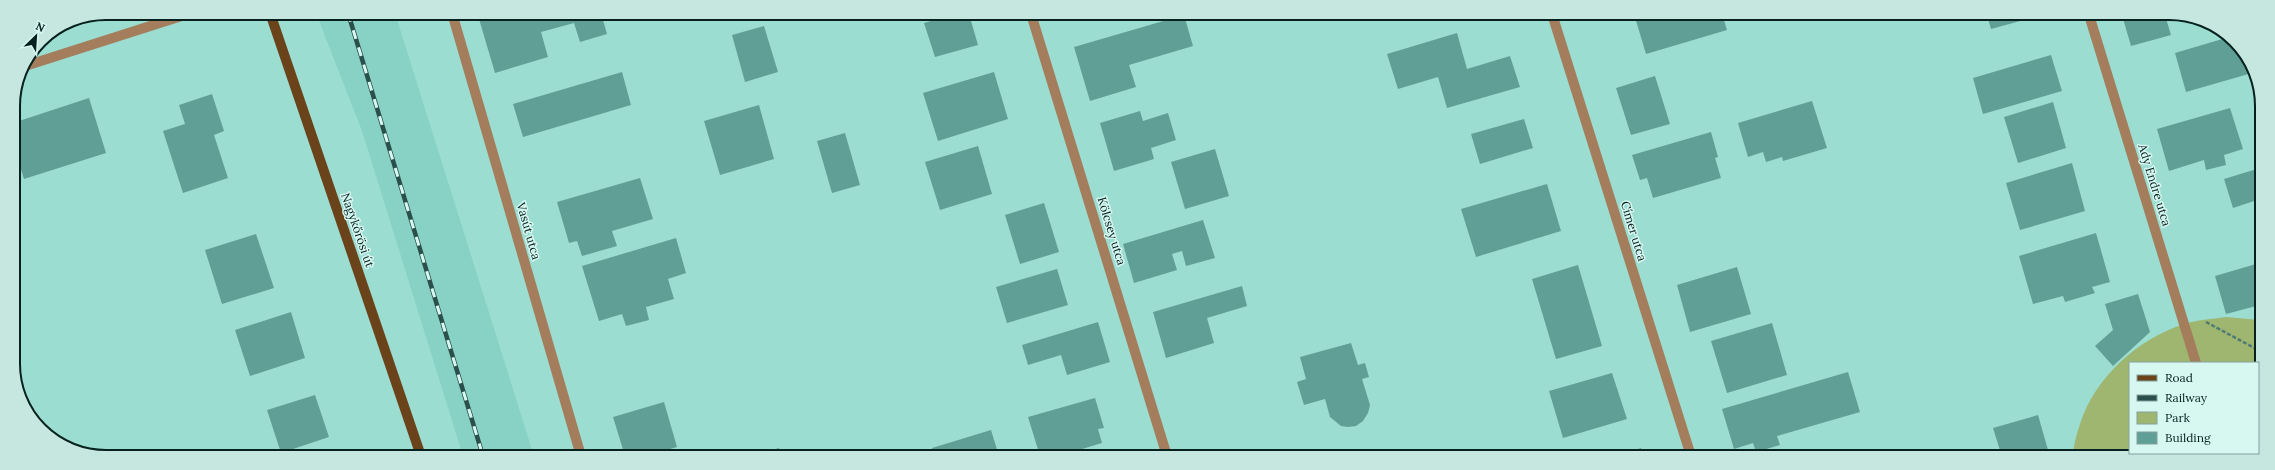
<svg xmlns="http://www.w3.org/2000/svg" width="2275" height="470" font-family="Lora,serif">
<rect width="100%" height="100%" fill="#9cddd2"/>
<!-- built -->
<path fill="#88d1c5" d="M316 13H395L534 456H463L362 131Z"/>
<!-- green -->
<path fill="#9fb670" d="M2226 317 2260 320V382L2258 386V363H2130V453H2191L2175 457H2072C2074 446 2076 435 2080 424 2095 377 2138 339 2184 324 2197 320 2212 319 2226 317Z"/>
<!-- building -->
<path fill="#609f95" d="M499 13H601L607 34 580 42 574 23 541 32 548 57 495 73 479 19Z
M955 14H969L978 45 935 57 924 23Z
M1058 14H1085L1060 21Z
M1634 14H1722L1727 30 1646 54Z
M1184 15 1193 46 1129 65 1136 87 1090 101 1074 47Z
M1987 15H2034L2035 17 1991 29Z
M2122 15H2165L2171 35 2131 46Z
M764 26 778 72 745 82 732 35Z
M1457 33 1467 69 1510 56 1520 87 1447 108 1438 77 1398 89 1387 54Z
M2229 37 2235 40 2252 73 2186 92 2175 53Z
M2051 55 2062 91 1983 114 1973 78Z
M622 72 631 105 523 137 513 104Z
M994 72 1008 119 938 141 923 93Z
M1655 76 1670 124 1631 135 1616 88Z
M212 94 224 131 214 135 228 178 183 193 163 131 185 124 179 105Z
M89 98 106 153 24 179 13 145V123Z
M1812 101 1827 148 1783 161 1782 157 1766 162 1763 152 1748 157 1738 123Z
M2053 102 2066 148 2018 163 2004 117Z
M759 105 774 159 720 175 704 121Z
M2230 108 2243 149 2224 155 2226 165 2206 170 2204 160 2169 171 2157 129Z
M1140 111 1143 121 1168 113 1176 140 1151 148 1154 159 1114 171 1100 123Z
M1524 119 1533 148 1480 164 1471 134Z
M1711 132 1718 157 1715 158 1721 178 1653 198 1647 178 1640 180 1632 155Z
M845 133 860 185 832 193 817 141Z
M978 146 992 194 940 210 925 162Z
M1215 149 1229 196 1185 209 1171 162Z
M2072 163 2085 211 2020 230 2006 183Z
M2260 168V199L2233 208 2224 179Z
M640 178 653 219 612 231 617 246 582 256 577 241 569 243 557 202Z
M1547 184 1561 231 1476 257 1461 209Z
M1044 203 1059 252 1020 264 1005 215Z
M1203 220 1215 258 1186 266 1182 251 1172 254 1177 270 1134 283 1123 244Z
M2096 233 2110 282 2092 287 2095 293 2065 302 2063 296 2033 304 2019 256Z
M256 234 274 288 222 304 205 250Z
M676 238 686 273 668 279 674 299 646 307 649 320 626 326 622 314 599 321 582 266Z
M2256 264 2260 278V305L2226 314 2215 276Z
M1578 265 1602 346 1556 359 1532 279Z
M1737 267 1751 314 1690 332 1677 285Z
M1057 269 1068 305 1007 323 996 287Z
M1242 286 1247 306 1207 318 1214 343 1166 358 1153 312Z
M2138 294 2150 332 2113 366 2095 346 2113 330 2105 304Z
M291 312 305 358 250 376 235 330Z
M1098 322 1110 362 1067 375 1061 355 1028 365 1022 345Z
M1772 323 1787 375 1727 393 1711 341Z
M1351 343 1358 365 1365 363 1369 377 1362 379 1370 405 1368 413 1363 421 1356 426 1348 427 1341 426 1330 417 1325 399 1304 405 1297 382 1306 379 1300 357Z
M1848 372 1860 412 1777 436 1780 445 1756 452 1753 443 1734 449 1722 409Z
M1612 373 1627 419 1563 438 1549 391Z
M315 395 329 437 281 453 267 410Z
M1095 398 1104 428 1098 429 1102 443 1059 456H1040L1028 417Z
M664 402 677 447 646 456H625L613 417Z
M2038 415 2050 457H2002L1993 428Z
M991 430 999 456H935L932 448Z
M779 448 781 456H754V455Z
M1641 448 1643 456H1615Z"/>
<g fill="none" stroke-linecap="round" stroke-linejoin="round">
<!-- path -->
<path stroke="#4e7b74" stroke-width="2.5" stroke-dasharray="4 2" stroke-linecap="butt" d="M2206 322 2260 351"/>
<!-- minor -->
<path stroke="#a47e5c" stroke-width="10" d="M452 13 581 456
M1031 14 1167 456
M1552 14 1691 456
M2089 15 2196 363
M22 67 191 13"/>
<!-- major -->
<path stroke="#6a431b" stroke-width="10" d="M270 13 421 456"/>
<!-- rail casing -->
<g stroke="#2b4f4a" stroke-width="4.5">
<path id="rail" d="M348 13 483 456"/>
</g>
<!-- rail -->
<use href="#rail" stroke="#d7f7f1" stroke-width="3" stroke-dasharray="9" stroke-linecap="butt"/>
</g>
<g text-anchor="middle" dominant-baseline="central" stroke-width="3" stroke-linejoin="round" paint-order="stroke">
<!-- street labels -->
<g font-size="12" fill="#06211e" stroke="#d7f7f1">
<text transform="translate(2155 185) rotate(73)">Ady Endre utca</text>
<text transform="translate(358 230) rotate(71)">Nagykőrösi út</text>
<text transform="translate(529 231) rotate(74)">Vasút utca</text>
<text transform="translate(1112 231) rotate(73)">Kölcsey utca</text>
<text transform="translate(1634 231) rotate(73)">Címer utca</text>
</g>
</g>
<!-- crop -->
<path d="M0 0H2275V470H0ZM106 20H2169A86 86 0 0 1 2255 106V364A86 86 0 0 1 2169 450H106A86 86 0 0 1 20 364V106A86 86 0 0 1 106 20Z" fill="#c6e6e0" fill-rule="evenodd"/>
<path fill="none" stroke="#06211e" stroke-width="2" d="M106 20H2169A86 86 0 0 1 2255 106V364A86 86 0 0 1 2169 450H106A86 86 0 0 1 20 364V106A86 86 0 0 1 106 20Z"/>
<!-- legend -->
<rect x="2129" y="362" width="130" height="92" fill="#d7f7f1" stroke="#83a19d"/>
<rect x="2137" y="375" width="20" height="6" fill="#6a431b" stroke="#83a19d"/>
<text x="2165" y="382" font-size="12" fill="#06211e">Road</text>
<rect x="2137" y="395" width="20" height="6" fill="#2b4f4a" stroke="#83a19d"/>
<text x="2165" y="402" font-size="12" fill="#06211e">Railway</text>
<rect x="2137" y="412" width="20" height="12" fill="#9fb670" stroke="#83a19d"/>
<text x="2165" y="422" font-size="12" fill="#06211e">Park</text>
<rect x="2137" y="432" width="20" height="12" fill="#609f95" stroke="#83a19d"/>
<text x="2165" y="442" font-size="12" fill="#06211e">Building</text>
<!-- north arrow -->
<g transform="translate(36 36) rotate(25)" stroke="#d7f7f1" stroke-width="3" paint-order="stroke">
<path d="M0-3L7 15L0 10L-7 15Z" fill="#06211e"/>
<text y="-6" font-size="11" font-weight="bold" text-anchor="middle" fill="#06211e">N</text>
</g>
</svg>
